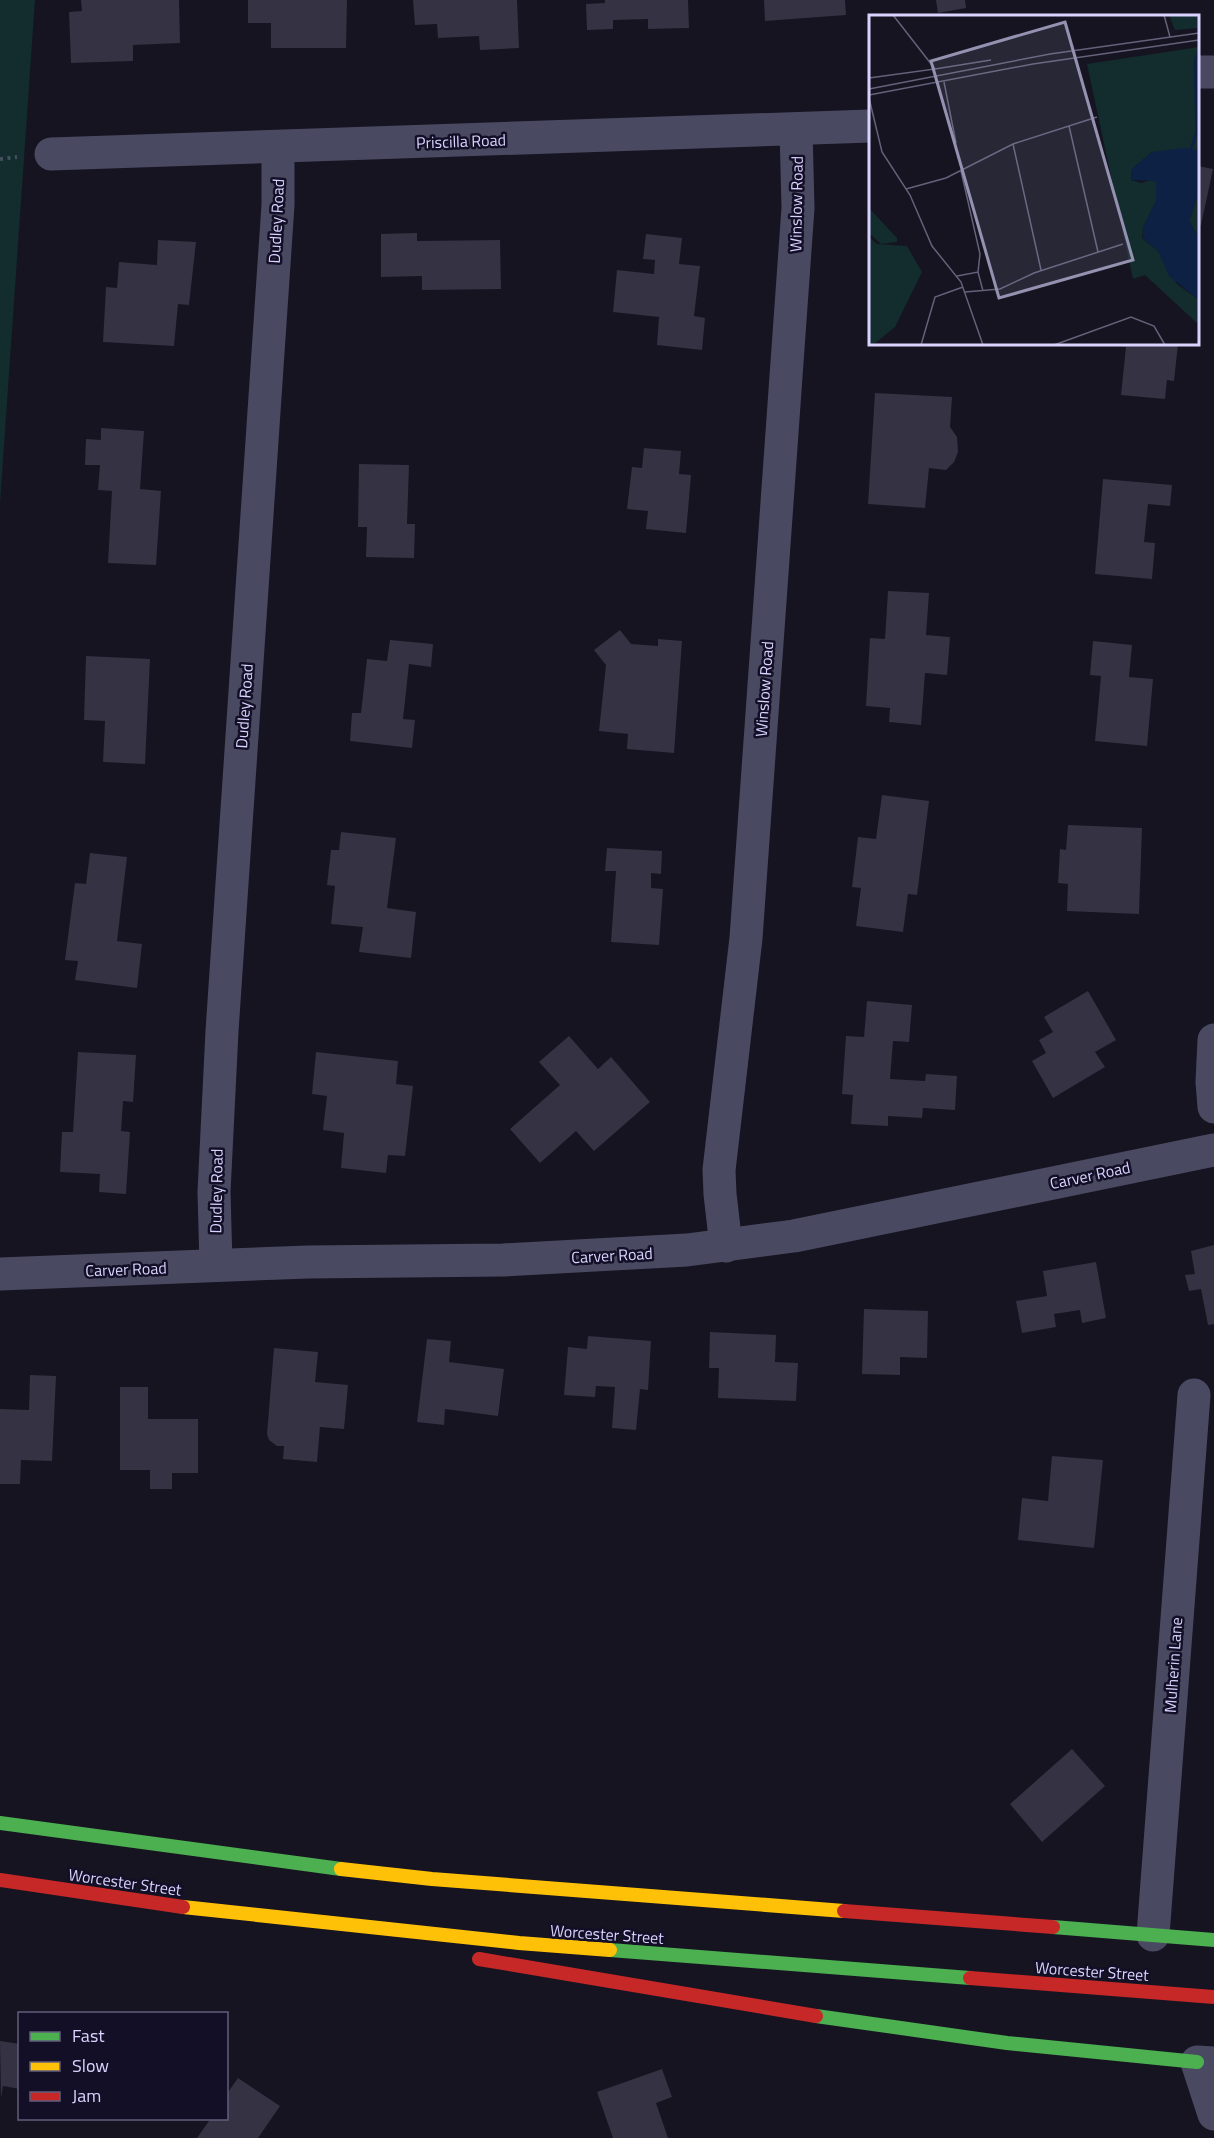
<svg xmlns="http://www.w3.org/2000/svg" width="1214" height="2138" font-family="'Titillium Web',sans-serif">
<rect width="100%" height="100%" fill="#161421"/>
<!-- green -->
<path fill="#132c2d" d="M0 0H35L0 503Z"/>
<!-- building -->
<path fill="#343243" d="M81 0H179L180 43 133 45V61L71 63 69 12 82 11Z
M248 0H347L346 48H271V23H248Z
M413 0H517L519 48 480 50 479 36 438 38 437 24 415 25Z
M605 0H688L689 28 648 29V19L613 20V29L587 30 586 4 605 3Z
M764 0H845L846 15 765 21Z
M936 0H965L966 8 938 13Z
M1198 166 1213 169 1201 225 1198 224Z
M417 233V241L500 240 501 289 422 290V276L381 277V234Z
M646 234 682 238 679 264 700 266 694 316 705 318 702 350 657 345 659 317 613 312 617 270 654 274 655 260 643 259Z
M158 240 196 242 189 305 178 304 174 346 103 342 106 287 117 288 119 262 157 265Z
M1108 344H1178L1174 381 1167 380 1165 399 1121 395 1126 347Z
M875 393 952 397 950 427 957 437 958 452 954 462 946 470 929 468 925 508 868 504Z
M101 428 144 431 140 489 161 491 156 565 108 563 112 491 98 490 100 465H85L86 439 101 440Z
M644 448 681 451 679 474 691 475 686 533 646 529 648 511 627 509 632 467 642 468Z
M359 464 409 465 407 524H415L414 558 366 557 367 527H358Z
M1103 479 1172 485 1170 506 1148 504 1144 542 1155 543 1152 579 1095 574Z
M888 591 929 593 926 635 950 637 947 675 925 673 921 725 889 722 890 708 866 706 870 638 885 639Z
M620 630 631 644 658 646V639L682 641 674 753 627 749 628 734 599 731 606 665 594 650Z
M390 640 433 644 431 667 409 664 403 719 415 720 412 748 350 741 352 713H361L367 659 387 661Z
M1093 641 1132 645 1129 677 1153 679 1147 746 1095 741 1101 676 1090 675Z
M86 656 150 659 145 764 103 762 105 721 84 720Z
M882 795 929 801 917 895 908 894 903 932 856 926 861 888 852 887 858 837 876 839Z
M1068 825 1142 828 1139 914 1067 911 1068 884 1058 883 1060 849 1066 850Z
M341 832 396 838 387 908 416 912 411 958 359 952 363 927 331 924 335 886 327 885 331 850H339Z
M607 848 662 851 661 874 651 873V888L663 889 659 945 611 942 616 871H605Z
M90 853 127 857 117 941 142 944 137 988 75 980 78 961 65 960 75 883 86 884Z
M1088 991 1116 1040 1095 1052 1105 1067 1053 1098 1032 1061 1046 1053 1039 1040 1053 1032 1044 1017Z
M867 1001 912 1005 909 1042 893 1041 890 1079 925 1081 926 1074 957 1076 955 1110 923 1108 922 1118 888 1116V1126L851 1124 853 1095 842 1094 846 1036 864 1037Z
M569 1036 598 1069 611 1057 650 1102 594 1151 576 1131 540 1163 510 1129 560 1085 539 1062Z
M78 1052 136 1055 133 1102 123 1101 121 1131 130 1132 126 1194 99 1192 100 1174 60 1172 62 1132H73Z
M316 1052 398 1061 396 1084 413 1086 405 1156 388 1155 386 1173 341 1168 344 1133 323 1130 327 1096 312 1094Z
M1214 1245V1324L1208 1325 1201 1289 1189 1291 1185 1275 1195 1274 1191 1251Z
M1096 1262 1106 1318 1082 1323 1080 1310 1054 1314 1056 1327 1022 1333 1016 1301 1047 1296 1043 1271Z
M864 1309 928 1311 927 1358 900 1357V1375L862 1374Z
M710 1332 776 1335 775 1362 798 1363 796 1401 718 1398 719 1368H709Z
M588 1336 651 1341 648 1390 640 1389 636 1430 612 1428 615 1387 596 1386 595 1397 564 1395 568 1347 587 1349Z
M427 1339 451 1341 449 1362 504 1369 498 1416 445 1409 444 1425 417 1422Z
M274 1348 318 1352 315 1382 348 1385 344 1429 320 1427 317 1462 283 1459 284 1446H277L269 1440 267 1434Z
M30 1375 56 1376 52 1461 21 1460 20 1484H0V1409L29 1410Z
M120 1387H148V1419H198V1473H172V1489H150V1470H120Z
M1052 1456 1103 1460 1094 1548 1018 1540 1022 1498 1048 1501Z
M1072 1749 1105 1786 1042 1842 1010 1804Z
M0 2041 20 2044V2089L3 2086 1 2098Z
M662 2069 672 2097 656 2103 668 2138H613L597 2092Z
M238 2078 280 2106 258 2138H197L211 2118H226V2095Z"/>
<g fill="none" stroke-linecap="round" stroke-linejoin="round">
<!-- path -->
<path stroke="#44505f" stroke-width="4" stroke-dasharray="3 4.5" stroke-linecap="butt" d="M0 159 17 157"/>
<!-- street -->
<path stroke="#4a4962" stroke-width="33" d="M1198 72H1214
M51 154 870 126
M1214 1040 1212 1082 1214 1107
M726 1246 720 1194 719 1170 746 938 798 208 796 129
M216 1265 214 1192 222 1031 278 205V147
M0 1274 308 1262 503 1260 687 1250 794 1236 1214 1150
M1153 1935 1194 1395
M1214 2063 1197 2062 1214 2114"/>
<!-- fast -->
<path stroke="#4caf50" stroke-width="14" d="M0 1823 341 1869
M1053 1927 1214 1940
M610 1950 970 1978
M816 2016 1007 2043 1197 2062"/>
<!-- slow -->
<path stroke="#ffc107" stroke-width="14" d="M341 1869 432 1879 844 1911
M183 1907 519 1943 610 1950"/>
<!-- jam -->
<path stroke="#c62828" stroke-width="14" d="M0 1880 183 1907
M844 1911 1053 1927
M479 1959 816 2016
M970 1978 1214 1997"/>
</g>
<g text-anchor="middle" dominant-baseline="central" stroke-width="5" stroke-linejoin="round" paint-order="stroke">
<!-- street labels -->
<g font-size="16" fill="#d9d4ff" stroke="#130f26">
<text transform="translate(461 141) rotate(-2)">Priscilla Road</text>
<text transform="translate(796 204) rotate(-89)">Winslow Road</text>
<text transform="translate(276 221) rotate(-87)">Dudley Road</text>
<text transform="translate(764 689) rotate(-86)">Winslow Road</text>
<text transform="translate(244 706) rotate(-86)">Dudley Road</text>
<text transform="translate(1090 1175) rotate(-12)">Carver Road</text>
<text transform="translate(216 1191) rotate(-89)">Dudley Road</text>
<text transform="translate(612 1255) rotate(-3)">Carver Road</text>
<text transform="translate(126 1269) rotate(-2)">Carver Road</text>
<text transform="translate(1173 1665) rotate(-86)">Mulherin Lane</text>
<text transform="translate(125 1882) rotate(8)">Worcester Street</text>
<text transform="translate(607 1934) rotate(4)">Worcester Street</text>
<text transform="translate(1092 1971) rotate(4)">Worcester Street</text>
</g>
</g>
<!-- overview -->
<g transform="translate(869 15)">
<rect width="330" height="330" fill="#161421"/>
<path d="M300 0H330V13L306 15ZM330 32V135L283 137 263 154 262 165 272 168 285 164 288 168 287 186 274 212 273 223 289 236 308 269 330 285V310L276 260 264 264 218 49ZM330 177V223L320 206ZM0 193 28 223V227L12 229 0 218ZM0 222 8 229 38 231 53 257 26 312 4 330H0Z" fill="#132c2d"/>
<path d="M315 133 330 135V177L320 206 330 223V285L300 261 289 236 274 223V212L287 186V166L262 165 263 154 283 137Z" fill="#0d2144"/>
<path fill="none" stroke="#0d2144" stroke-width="3" d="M322 134 328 117 326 45 330 37"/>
<path fill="none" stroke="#64617a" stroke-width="1.5" d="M295 0 301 22M66 54 122 45M0 63 66 54 24 0M75 67 87 128M0 74 181 39 330 18M0 80 164 49 330 25M0 83 13 137 41 180 63 231 92 267 114 330M200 111 229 237M144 129 172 255M92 156 111 239 109 257M37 174 77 163 144 129 228 102M88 261 109 257 114 276M96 277 131 274 165 258 254 229M52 330 66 282 94 272M185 330 262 302 285 311 296 330"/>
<path fill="#9591b1" fill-opacity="0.15" stroke="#9591b1" stroke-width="3" d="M196 7 264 245 130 283 62 46Z"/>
<rect width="330" height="330" fill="none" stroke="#d9d4ff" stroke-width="3"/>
</g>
<!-- legend -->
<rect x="18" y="2012" width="210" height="108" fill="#130f26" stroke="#625e7d" stroke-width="1.5"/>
<rect x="30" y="2032" width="30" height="9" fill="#4caf50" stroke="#625e7d" stroke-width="1.5"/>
<text x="72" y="2042" font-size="18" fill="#d9d4ff">Fast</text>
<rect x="30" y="2062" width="30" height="9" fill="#ffc107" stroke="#625e7d" stroke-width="1.5"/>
<text x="72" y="2072" font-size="18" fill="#d9d4ff">Slow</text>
<rect x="30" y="2092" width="30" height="9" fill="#c62828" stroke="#625e7d" stroke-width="1.5"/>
<text x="72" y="2102" font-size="18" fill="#d9d4ff">Jam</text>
</svg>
